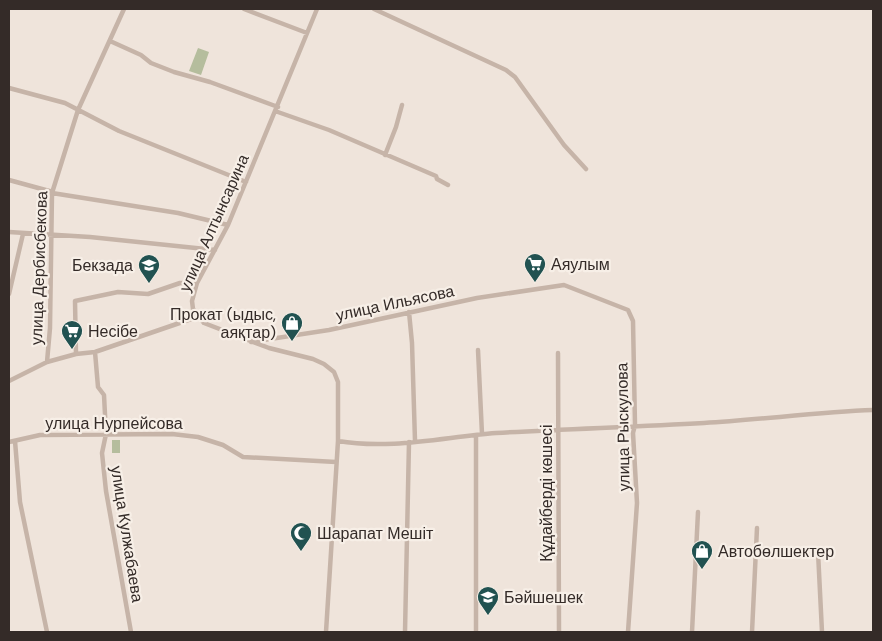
<svg xmlns="http://www.w3.org/2000/svg" width="882" height="641" font-family="'DM Sans',sans-serif">
<rect width="100%" height="100%" fill="#efe4db"/>
<!-- green -->
<path fill="#b5bd9d" d="M198 48 209 52 201 75 189 71Z
M112 440H120V453H112Z"/>
<g fill="none" stroke-linecap="round" stroke-linejoin="round">
<!-- street -->
<path stroke="#c6b4a8" stroke-width="4.5" d="M244 9 307 33
M317 9 228 225 197 283 192 301 193 309 204 323 269 348 313 359 324 364 334 372 338 382V441L326 632
M374 9 506 70 515 77 564 145 586 169
M110 41 141 55 151 63 174 72 210 82 278 107
M9 88 65 103 119 131 246 182
M275 111 329 130 436 176 437 179 448 185
M385 155 396 127 402 105
M9 180 53 192
M52 193 178 213 228 225
M9 232 90 237 215 250
M9 294 23 234
M409 312 412 343 415 441
M251 342 329 330 477 298 564 285 628 310 633 321 635 425 633 433 637 503 628 632
M478 350 482 434
M95 352 98 387 104 395 106 434 102 453 106 491 131 632
M558 353 559 632
M76 354 75 301 118 292 148 294 180 283H197
M47 362 50 328 52 193 78 110 124 9
M9 381 47 362 76 354 95 352 197 317
M15 441 20 502 47 632
M338 441C390 450 444 437 496 433 565 429 634 427 704 423 760 420 816 412 873 410
M9 442 40 435 172 434 198 437 223 445 243 457 336 462
M818 552 822 632
M405 632 409 442
M476 632V436
M692 632 698 512
M752 632 757 528"/>
</g>
<!-- icons -->
<defs>
<g id="supermarket-pin" transform="scale(1.125)"><path d="M0 17L-7.5 6A9.5 9.5 0 1 1 7.5 6Z" fill="#215251" stroke="#f7efe7"/><path d="M-6-5.5h2.5l.6 2H6L4.5 2H-2.5L-4.4-4H-6ZM-1.5 3.2a1.3 1.3 0 1 0 .1 0ZM3 3.2a1.3 1.3 0 1 0 .1 0Z" fill="#fff"/></g>
<g id="school-pin" transform="scale(1.125)"><path d="M0 17L-7.5 6A9.5 9.5 0 1 1 7.5 6Z" fill="#215251" stroke="#f7efe7"/><path d="M0-5L7-2L0 1L-7-2ZM-4 1L0 2.5L4 1V4Q0 6-4 4Z" fill="#fff"/></g>
<g id="shop-pin" transform="scale(1.125)"><path d="M0 17L-7.5 6A9.5 9.5 0 1 1 7.5 6Z" fill="#215251" stroke="#f7efe7"/><path d="M-5-2.5h2.3a2.7 3.5 0 0 1 5.4 0H5L5.5 6h-11ZM-1.5-2.5h3a1.5 2.3 0 0 0-3 0Z" fill="#fff"/></g>
<g id="mosque-pin" transform="scale(1.125)"><path d="M0 17L-7.5 6A9.5 9.5 0 1 1 7.5 6Z" fill="#215251" stroke="#f7efe7"/><path d="M3.5-4.9A6 6 0 1 0 3.5 4.9A5 5 0 1 1 3.5-4.9Z" fill="#fff"/></g>
</defs>
<g fill-rule="evenodd">
<use href="#supermarket-pin" x="535" y="264"/>
<use href="#school-pin" x="149" y="265"/>
<use href="#shop-pin" x="292" y="323"/>
<use href="#supermarket-pin" x="72" y="331"/>
<use href="#mosque-pin" x="301" y="533"/>
<use href="#shop-pin" x="702" y="551"/>
<use href="#school-pin" x="488" y="597"/>
</g>
<g text-anchor="middle" dominant-baseline="central" stroke-width="4.5" stroke-linejoin="round" paint-order="stroke">
<!-- street labels -->
<g font-size="16" fill="#342b28" stroke="#f7efe7">
<text transform="translate(214 223) rotate(-66)">улица Алтынсарина</text>
<text transform="translate(39 268) rotate(-88)">улица Дербисбекова</text>
<text transform="translate(395 303) rotate(-12)">улица Ильясова</text>
<text x="114" y="423">улица Нурпейсова</text>
<text transform="translate(623 427) rotate(-91)">улица Рыскулова</text>
<text transform="translate(546 493) rotate(-90)">Құдайберді көшесі</text>
<text transform="translate(127 534) rotate(81)">улица Кулжабаева</text>
</g>
<!-- poi labels -->
<g font-size="16" fill="#342b28" stroke="#f7efe7" text-anchor="start">
<text x="551" y="264">Аяулым</text>
<text x="133" y="265" text-anchor="end">Бекзада</text>
<text x="276" y="314" text-anchor="end">Прокат (ыдыс,<tspan x="276" dy="18">аяқтар)</tspan></text>
<text x="88" y="331">Несібе</text>
<text x="317" y="533">Шарапат Мешіт</text>
<text x="718" y="551">Автобөлшектер</text>
<text x="504" y="597">Бәйшешек</text>
</g>
</g>
<!-- border -->
<rect width="882" height="641" fill="none" stroke="#342b28" stroke-width="20"/>
</svg>
